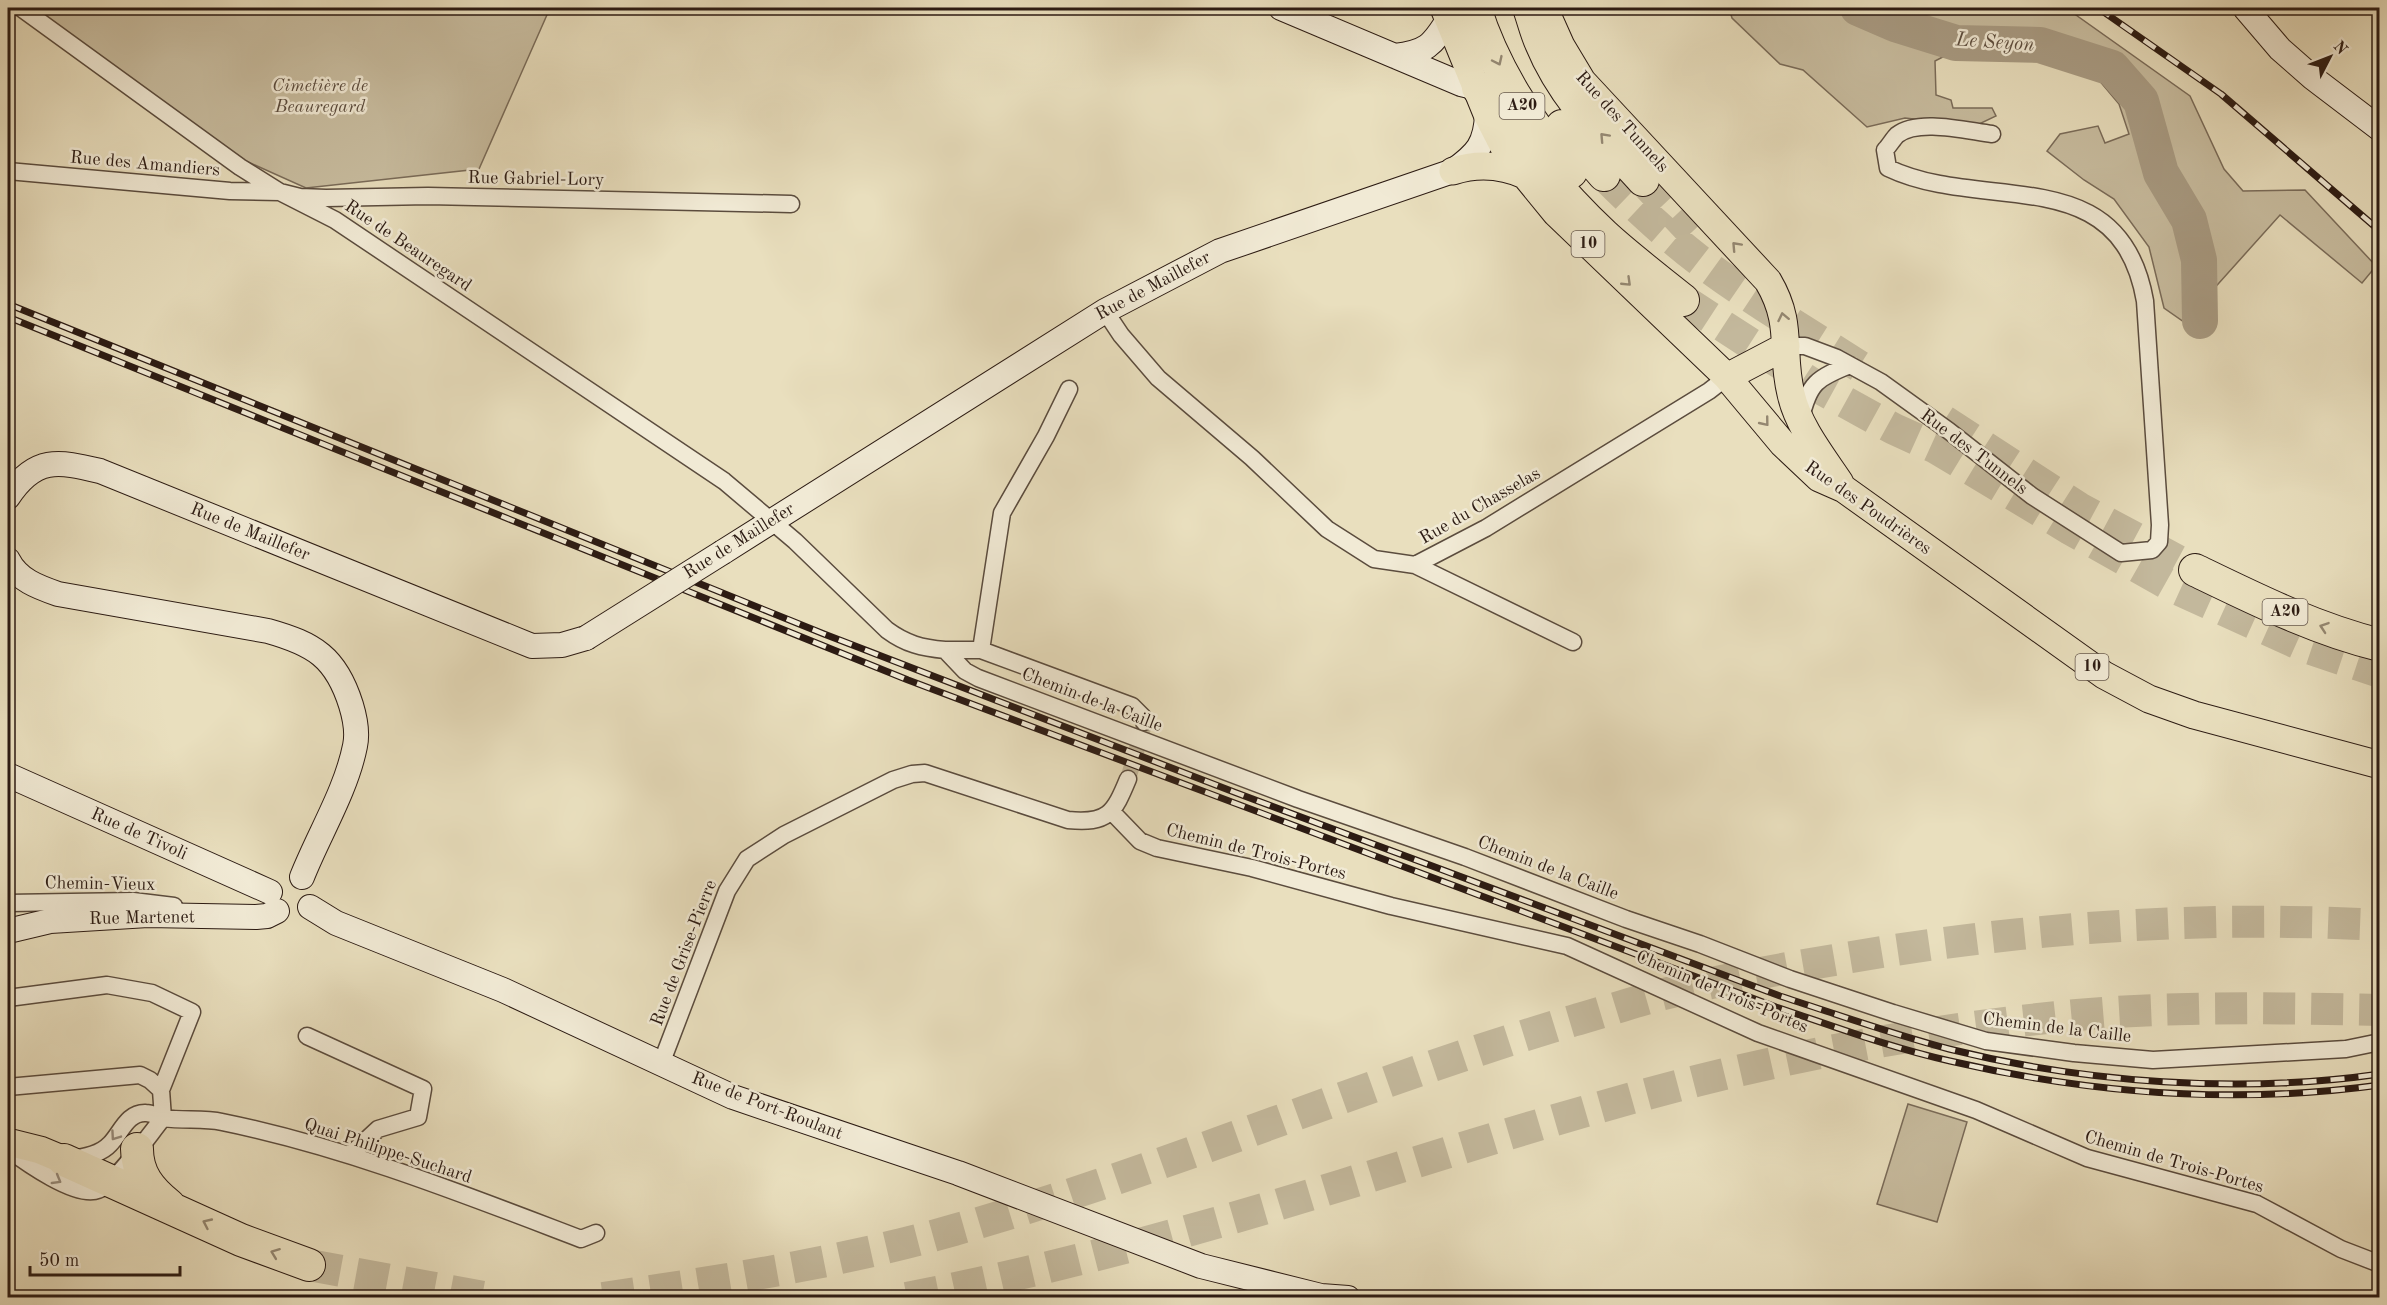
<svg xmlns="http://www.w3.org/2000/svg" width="2387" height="1305" font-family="'Old Standard TT',serif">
<rect width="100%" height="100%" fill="#e9dfbe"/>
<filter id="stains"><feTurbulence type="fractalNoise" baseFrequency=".00333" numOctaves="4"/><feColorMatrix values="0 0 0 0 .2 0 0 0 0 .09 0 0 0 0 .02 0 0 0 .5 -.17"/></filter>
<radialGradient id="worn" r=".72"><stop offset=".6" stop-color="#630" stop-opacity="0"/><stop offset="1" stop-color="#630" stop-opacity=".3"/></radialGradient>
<!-- green -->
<path fill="#c9bea1" stroke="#7a6c5a" stroke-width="1.5" d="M32 8H550L479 169 306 188 246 161Z
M1729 8H2066L2190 96 2224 169 2243 191 2305 190 2376 266 2362 283 2280 215 2184 322 2164 308 2149 247 2114 199 2084 180 2047 151 2060 134 2098 126 2105 143 2129 134 2119 104 2093 73 2050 55 1958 49 1935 61 1936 95 1951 100 1953 108H1992L1996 116 1975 126 1905 118 1867 127 1803 70 1780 64 1732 18Z
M1908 1104 1967 1122 1937 1222 1877 1204Z"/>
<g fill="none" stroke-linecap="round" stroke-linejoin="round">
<!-- river -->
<path stroke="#a99c84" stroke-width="36" d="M1858 8 1895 24 1956 43 2040 45 2112 68 2141 101 2161 173 2189 220 2199 260 2200 321"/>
<!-- street-tunnel -->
<path stroke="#c3b89c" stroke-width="16" stroke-dasharray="16 8" stroke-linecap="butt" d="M1128 779 1144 725"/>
<!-- highway-tunnel -->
<path stroke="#c3b89c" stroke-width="32" stroke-dasharray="32 16" stroke-linecap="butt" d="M1604 175C1634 205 1666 235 1700 261 1752 300 1807 333 1862 368
M1643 180 1692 232
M1683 300 1814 385 1894 429 1936 448 2070 529 2175 588 2308 648 2380 672
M1944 421 2079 508 2195 570
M309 1265 489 1298
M603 1298C721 1281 839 1263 954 1230 1163 1171 1363 1083 1572 1021 1601 1013 1630 1003 1660 995 1719 980 1780 969 1840 959 2018 928 2199 915 2380 925
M907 1298C1029 1274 1149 1243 1267 1208 1410 1165 1552 1118 1696 1081 1820 1050 1949 1027 2077 1015 2177 1006 2279 1008 2380 1010"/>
<!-- street casing -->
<g stroke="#5b4c3e" stroke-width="19">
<path id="street" d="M21 8 240 167 280 192 335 220 724 481 795 541 887 630C906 644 922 648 945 650L965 671 978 678 1298 799 1465 857 1626 919 1700 944 1790 979 1893 1013 1986 1041 2074 1053 2153 1060 2346 1049 2380 1042
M8 171 230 191 280 192 300 197 326 198 428 196 791 204
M1105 311 1121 335 1158 378 1252 458 1327 529 1374 559 1415 565 1486 528 1709 391 1727 377
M1786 346H1805L1837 358 1881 382 1949 431 2032 496 2121 553 2152 550 2159 542 2160 525 2145 301C2120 158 1984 214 1888 168L1885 150C1889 146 1893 139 1897 135 1918 118 1967 131 1992 134
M1801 418C1809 383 1817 378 1850 365
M1415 565 1573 642
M945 650H981L1132 706 1143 717 1144 722
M981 650 1002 513 1046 436 1069 389
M1112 812 1140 841 1157 848 1252 868 1391 906 1567 946 1758 1033 1976 1110 2087 1158 2257 1204 2341 1249 2380 1264
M8 903 133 901 174 906
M8 998 107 985 152 993 192 1012 161 1090 163 1118
M307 1036 423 1089 418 1117 378 1129 350 1155
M661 1064 727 891 747 859 784 835 893 780 912 774 925 773 1068 820C1108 824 1114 813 1128 779
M8 1087 140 1075 150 1080 161 1090
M8 1149C25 1162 77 1199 98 1190 116 1183 149 1135 163 1118
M68 1159C82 1158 100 1155 110 1144 121 1133 127 1112 146 1113 152 1113 158 1117 164 1118 183 1121 203 1118 222 1122 345 1147 463 1194 581 1239L596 1233"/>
</g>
<!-- secondary casing -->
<g stroke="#2c1b13" stroke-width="26">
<path id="secondary" d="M1281 8 1461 84 1478 88
M2245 8 2280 49 2313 78 2380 129
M1395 56C1426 52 1432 46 1448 20
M8 497C35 456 58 461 100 471L532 646 562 645 586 638
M723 552 1105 311 1220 251 1453 171C1477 154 1486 144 1487 114
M8 560C18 580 38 587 58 594L268 631C314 644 336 657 351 705 355 718 358 732 355 746 346 791 319 834 302 877
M8 775 270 892
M310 907 336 923 503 990 733 1097 958 1173 1201 1266 1321 1296 1348 1298
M8 931 50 921 148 915 256 917 267 916 277 911"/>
</g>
<!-- primary casing -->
<g stroke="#2c1b13" stroke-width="29">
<path id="primary" d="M1444 8 1487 114 1507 153 1556 213 1727 377 1783 444 1819 478 1844 489 2104 675 2149 699 2194 715 2380 765
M1544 8 1561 46 1582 81 1768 281C1794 325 1780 350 1791 394 1798 426 1822 456 1840 483
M1453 171C1478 163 1503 165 1527 176
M1727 377 1786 346
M8 1142 40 1150 64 1160"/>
</g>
<!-- highway casing -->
<g stroke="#2c1b13" stroke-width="34">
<path id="highway" d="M1475 8C1493 67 1530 125 1571 172
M1529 8C1533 19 1536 32 1541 43 1563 97 1605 138 1643 180
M1478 88C1517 140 1557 191 1604 235 1629 258 1657 279 1683 300
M1562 126 1604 175
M2195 570C2255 599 2315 629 2380 645
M137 1149C137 1174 150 1190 169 1205
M64 1160 241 1240 309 1265"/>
</g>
<!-- street -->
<use href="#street" stroke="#f1ead5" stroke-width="16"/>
<!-- secondary -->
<use href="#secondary" stroke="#f1ead5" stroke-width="24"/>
<!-- primary -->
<use href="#primary" stroke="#e9dfbe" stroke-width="27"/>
<!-- highway -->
<use href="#highway" stroke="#e9dfbe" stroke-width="32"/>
<!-- rail casing -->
<g stroke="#2c1b13" stroke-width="7">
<path id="rail" d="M2098 8 2221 94 2380 231
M8 304 824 634 1234 792 1780 996C1836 1014 1892 1034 1949 1049 2085 1083 2241 1094 2380 1074
M8 317 908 680 1776 1007C1833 1026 1891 1048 1950 1061 2092 1094 2234 1105 2380 1085"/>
</g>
<!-- rail -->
<use href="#rail" stroke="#f1ead5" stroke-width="4.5" stroke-dasharray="14" stroke-linecap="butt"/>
<!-- secondary-bridge casing -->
<g stroke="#2c1b13" stroke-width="26" stroke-linecap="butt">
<path id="secondary-bridge" d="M586 638 723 552"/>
</g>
<!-- secondary-bridge -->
<use href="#secondary-bridge" stroke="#f1ead5" stroke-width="24"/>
</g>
<!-- one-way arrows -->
<defs><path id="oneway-chevron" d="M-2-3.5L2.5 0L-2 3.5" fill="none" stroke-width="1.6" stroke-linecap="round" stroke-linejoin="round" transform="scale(1.5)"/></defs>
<g stroke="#948771">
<use href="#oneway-chevron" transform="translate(1498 61) rotate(65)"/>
<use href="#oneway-chevron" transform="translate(1604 137) rotate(-133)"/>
<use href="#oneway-chevron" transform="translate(1736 246) rotate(-133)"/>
<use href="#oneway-chevron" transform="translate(1627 282) rotate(44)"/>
<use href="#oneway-chevron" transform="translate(1783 317) rotate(-102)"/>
<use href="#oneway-chevron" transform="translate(1765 422) rotate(51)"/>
<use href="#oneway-chevron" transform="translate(2324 627) rotate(-161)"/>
<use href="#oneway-chevron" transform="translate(207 1223) rotate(-155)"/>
<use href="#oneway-chevron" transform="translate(275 1253) rotate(-159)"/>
</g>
<g stroke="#988d7e">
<use href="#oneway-chevron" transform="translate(115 1136) rotate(125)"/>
<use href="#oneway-chevron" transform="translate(57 1180) rotate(30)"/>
</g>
<g text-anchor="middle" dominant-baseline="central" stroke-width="5" stroke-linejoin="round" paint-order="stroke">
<!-- shield labels -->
<g fill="#f1ead5" stroke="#67594d" stroke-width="1.5">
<rect x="1499.5" y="93" width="45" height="26" rx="4.5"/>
<rect x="1571.5" y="231" width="33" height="26" rx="4.5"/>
<rect x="2262.5" y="599" width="45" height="26" rx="4.5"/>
<rect x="2075.5" y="654" width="33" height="26" rx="4.5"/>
</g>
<g font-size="16" font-weight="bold" fill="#2c1b13">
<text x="1522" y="106">A20</text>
<text x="1588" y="244">10</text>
<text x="2285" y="612">A20</text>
<text x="2092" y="667">10</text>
</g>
<!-- park labels -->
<g font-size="18" font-style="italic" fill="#5b4c3e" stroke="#f1ead5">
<text x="320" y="86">Cimetière de<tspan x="320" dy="21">Beauregard</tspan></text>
</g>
<!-- street labels -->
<g font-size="18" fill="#2c1b13" stroke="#f1ead5">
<text transform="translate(1622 122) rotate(48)">Rue des Tunnels</text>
<text transform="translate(145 164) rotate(5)">Rue des Amandiers</text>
<text transform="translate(536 179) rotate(1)">Rue Gabriel-Lory</text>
<text transform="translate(408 246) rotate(34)">Rue de Beauregard</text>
<text transform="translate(1153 286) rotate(-28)">Rue de Maillefer</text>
<text transform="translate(1974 452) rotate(37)">Rue des Tunnels</text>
<text transform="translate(1480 506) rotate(-30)">Rue du Chasselas</text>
<text transform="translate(1868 508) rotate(35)">Rue des Poudrières</text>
<text transform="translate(250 532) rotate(22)">Rue de Maillefer</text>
<text transform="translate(739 541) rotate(-32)">Rue de Maillefer</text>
<text transform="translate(1092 700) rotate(21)">Chemin de la Caille</text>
<text transform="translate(139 834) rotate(24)">Rue de Tivoli</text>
<text transform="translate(1256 852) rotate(14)">Chemin de Trois-Portes</text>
<text transform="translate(1548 868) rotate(21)">Chemin de la Caille</text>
<text transform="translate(100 884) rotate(1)">Chemin-Vieux</text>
<text transform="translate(142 918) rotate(-1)">Rue Martenet</text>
<text transform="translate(684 953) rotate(-69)">Rue de Grise-Pierre</text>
<text transform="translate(1722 992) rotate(23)">Chemin de Trois-Portes</text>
<text transform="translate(2057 1028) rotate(7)">Chemin de la Caille</text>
<text transform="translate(767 1106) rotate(21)">Rue de Port-Roulant</text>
<text transform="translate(388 1151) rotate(18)">Quai Philippe-Suchard</text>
<text transform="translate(2174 1162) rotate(16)">Chemin de Trois-Portes</text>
</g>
<!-- water labels -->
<g font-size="20" font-style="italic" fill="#5e4f40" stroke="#f1ead5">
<text transform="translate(1995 43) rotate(4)">Le Seyon</text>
</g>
</g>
<!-- margin -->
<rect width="2387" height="1305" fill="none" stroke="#e9dfbe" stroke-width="30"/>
<rect x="9" y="9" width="2369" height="1287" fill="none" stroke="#2c1b13" stroke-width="3"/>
<rect x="15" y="15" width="2357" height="1275" fill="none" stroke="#2c1b13" stroke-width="1.5"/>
<!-- north arrow -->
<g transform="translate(2330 57) rotate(48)" stroke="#f1ead5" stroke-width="4.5" paint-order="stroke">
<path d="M0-4.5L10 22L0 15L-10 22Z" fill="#2c1b13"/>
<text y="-9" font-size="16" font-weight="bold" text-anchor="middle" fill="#2c1b13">N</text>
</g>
<!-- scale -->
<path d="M30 1266v9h150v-9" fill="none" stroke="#2c1b13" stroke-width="3"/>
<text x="39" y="1266" font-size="18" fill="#2c1b13" stroke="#f1ead5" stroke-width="4.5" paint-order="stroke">50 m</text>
<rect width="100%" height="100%" filter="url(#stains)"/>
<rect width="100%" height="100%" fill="url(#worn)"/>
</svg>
